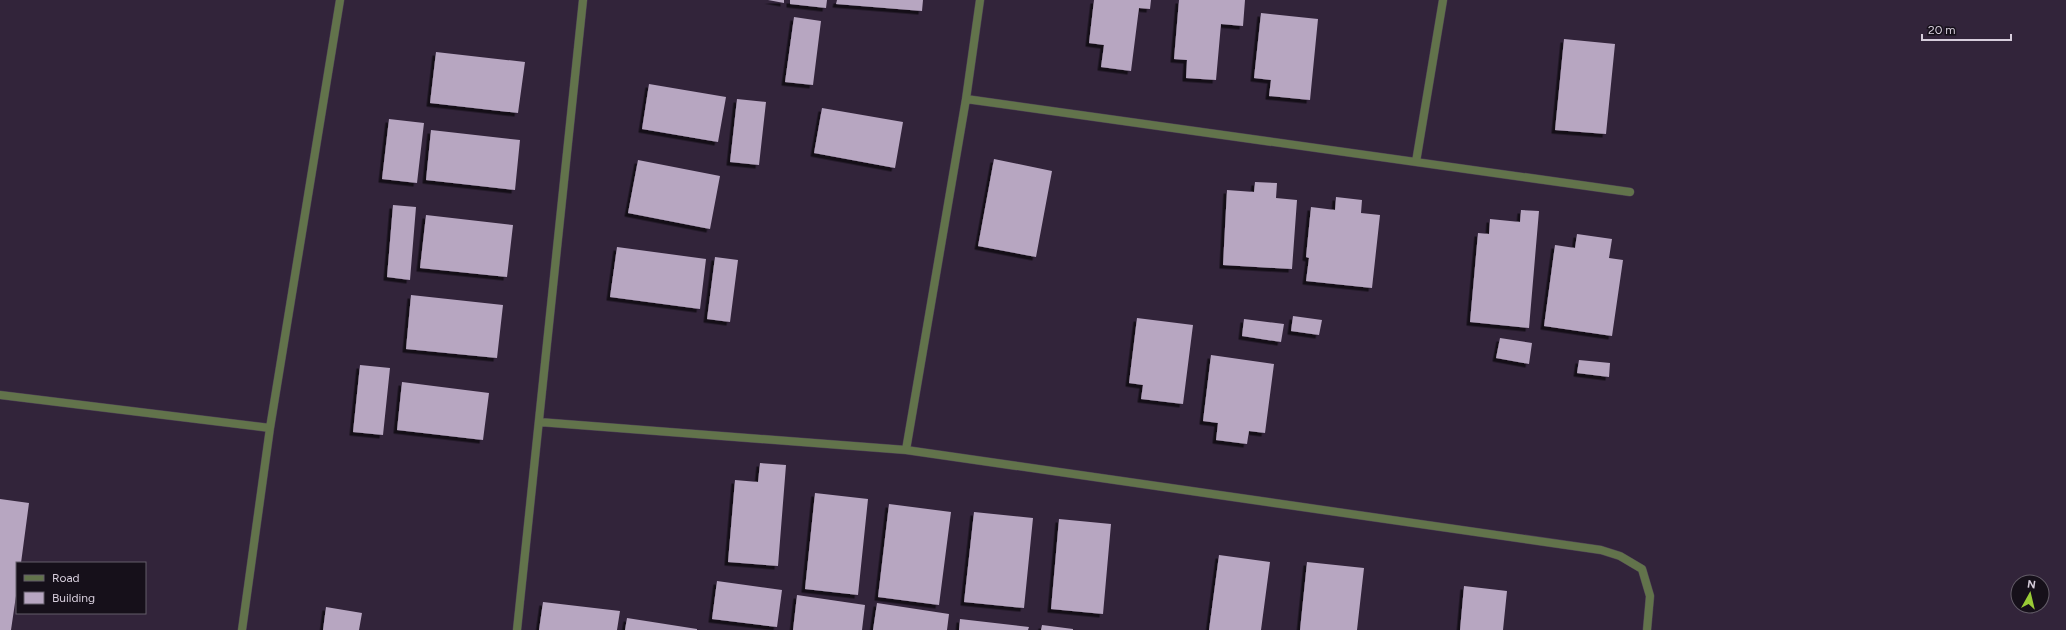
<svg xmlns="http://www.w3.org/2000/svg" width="2066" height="630" font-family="Figtree,sans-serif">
<defs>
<filter id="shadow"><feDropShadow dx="-3.5" dy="3.5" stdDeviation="0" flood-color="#0009"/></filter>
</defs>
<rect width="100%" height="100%" fill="#32243a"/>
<!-- building -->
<path fill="#b7a6c1" filter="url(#shadow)" d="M768 0H784V3Z
M790 0H827L826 8 790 4Z
M837 0H923L922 11 836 4Z
M1094 0H1151L1150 9 1139 8 1131 71 1101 67 1104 45 1089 43Z
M1179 0H1245L1243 26 1221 24 1216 80 1186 78 1187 60 1174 59Z
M1261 13 1318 19 1310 100 1269 96 1271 80 1254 78Z
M794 17 821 21 813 85 785 82Z
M1564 39 1615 44 1606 134 1555 130Z
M436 52 525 62 518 113 430 103Z
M649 84 726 97 718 142 642 129Z
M737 99 766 102 759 165 730 162Z
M822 108 903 122 895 168 814 153Z
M389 119 424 123 417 183 382 179Z
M431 130 520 140 515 190 426 180Z
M994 159 1052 171 1036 257 978 246Z
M638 160 720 176 710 229 628 213Z
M1255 182 1277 183 1276 198 1297 200 1292 269 1223 265 1227 190 1254 192Z
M1336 197 1362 200 1361 213 1380 215 1372 288 1306 281 1309 258 1306 257 1311 207 1335 210Z
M393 205 416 207 410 280 387 277Z
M1521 210 1539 211 1529 328 1470 322 1478 233 1489 234 1490 219 1520 222Z
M426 215 513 225 507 277 420 268Z
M1577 234 1612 239 1609 258 1623 260 1612 336 1544 326 1555 245 1575 248Z
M617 247 706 259 700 309 610 297Z
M715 257 738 260 730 322 707 319Z
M411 295 503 305 497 358 406 349Z
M1293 316 1322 320 1319 335 1291 331Z
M1137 318 1193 325 1183 404 1141 399 1143 385 1129 383Z
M1244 319 1284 324 1281 342 1242 336Z
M1500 338 1532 343 1529 364 1496 358Z
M1211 355 1274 364 1265 433 1249 431 1247 444 1216 440 1218 423 1203 421Z
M1579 360 1610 363 1609 377 1577 373Z
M360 365 390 368 383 435 353 432Z
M402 382 489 393 483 440 397 430Z
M760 463 786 465 778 566 728 562 735 480 758 482Z
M815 493 868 499 858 595 805 589Z
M0 499 29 503 21 563H17V589L11 630H0Z
M889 504 951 512 939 605 878 597Z
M974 512 1033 518 1024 608 964 602Z
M1059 519 1111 524 1103 614 1051 609Z
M1219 555 1270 562 1261 630H1209Z
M1307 562 1364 568 1357 630H1300Z
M717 581 782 590 777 627 712 619Z
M1464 586 1507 591 1503 630H1460Z
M797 595 865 605 862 630H793Z
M543 602 620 611 617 630H539Z
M877 603 949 614 947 630H873Z
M326 607 362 613 359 630H323Z
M627 618 697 629V630H625Z
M960 619 1029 627 1028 630H959Z
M1042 625 1073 629V630H1041Z"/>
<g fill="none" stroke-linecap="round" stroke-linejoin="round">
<!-- street casing -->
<g stroke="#4c3f54" stroke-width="9">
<path id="street" d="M966 99 1630 192
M1416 162 1443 0
M0 395 270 428
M539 422 906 450 1601 550 1620 556 1642 569 1650 596 1647 630
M906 450 966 99 980 0
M242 630 270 428 340 0
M517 630 583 0"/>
</g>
<!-- street -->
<use href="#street" stroke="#62734b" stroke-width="8"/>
</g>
<!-- legend -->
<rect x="16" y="562" width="130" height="52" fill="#16101a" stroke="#635c68"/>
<rect x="24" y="575" width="20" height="6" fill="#62734b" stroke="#635c68"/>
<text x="52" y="582" font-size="12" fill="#d7cedc">Road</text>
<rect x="24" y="592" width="20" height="12" fill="#b7a6c1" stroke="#635c68"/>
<text x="52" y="602" font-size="12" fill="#d7cedc">Building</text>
<!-- north arrow -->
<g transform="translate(2030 594) rotate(8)"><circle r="19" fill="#16101a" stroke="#635c68"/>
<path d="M0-3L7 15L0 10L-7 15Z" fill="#99cb36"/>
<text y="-6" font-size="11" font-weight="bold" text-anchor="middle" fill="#d7cedc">N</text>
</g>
<!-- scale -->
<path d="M1922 34v6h89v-6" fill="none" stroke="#d7cedc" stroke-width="2"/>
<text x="1928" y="34" font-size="12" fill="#d7cedc" stroke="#16101a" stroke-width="3" paint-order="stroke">20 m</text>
</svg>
